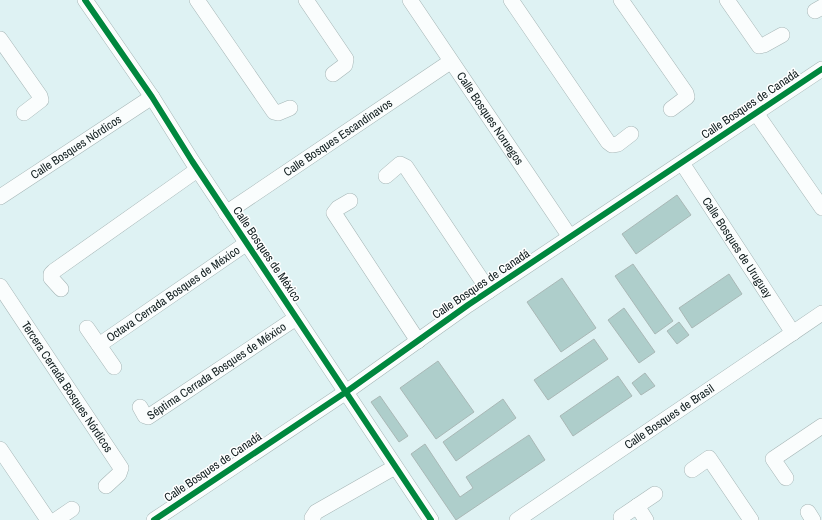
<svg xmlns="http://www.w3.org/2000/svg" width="822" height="520" font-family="'Archivo Narrow',sans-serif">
<rect width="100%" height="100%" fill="#def2f3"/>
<!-- building -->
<path fill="#aececb" stroke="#a9b8b6" d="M677 195 691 215 636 254 622 234Z
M633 264 673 321 655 334 615 276Z
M729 274 742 294 692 328 679 308Z
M562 278 596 328 561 352 527 302Z
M624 308 655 352 639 363 608 320Z
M679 322 689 335 677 344 667 331Z
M594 339 608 359 548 400 534 380Z
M438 361 474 412 436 439 400 388Z
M645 373 655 386 641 395 632 383Z
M618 376 632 396 573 436 560 416Z
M380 396 408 436 399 442 371 402Z
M503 399 516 418 456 461 443 442Z
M529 435 545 460 456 520 411 454 425 444 460 497 473 488 466 477Z"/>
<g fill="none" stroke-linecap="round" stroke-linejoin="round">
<!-- minor casing -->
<g stroke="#a6b6b6" stroke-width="16">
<g id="minor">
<path d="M85 0 152 97 192 161 431 520"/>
<path d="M197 0 274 112 278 113 290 108"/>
<path d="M306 0 346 59 345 65 333 74"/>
<path id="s1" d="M410 0 570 237"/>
<path d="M511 0 608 142 612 145 618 144 631 134"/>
<path d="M621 0 686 93 687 97 671 109"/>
<path d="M727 0 759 46 764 45 782 35"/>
<path d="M815 11 822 7"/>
<path d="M0 39 40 96 41 100 24 113"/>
<path d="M756 113 822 208"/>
<path id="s2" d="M682 163 793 333"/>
<path d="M386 176 400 164 406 167 489 291"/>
<path id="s3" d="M0 197 152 97"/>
<path d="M350 201 338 208 334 213 418 341"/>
<path id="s4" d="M226 213 450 62"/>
<path id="s5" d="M0 286 121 468 119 474 106 486"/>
<path d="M61 289 51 278V274L54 271 197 170"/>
<path d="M87 328 114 367"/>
<path id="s6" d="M99 345 247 243"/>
<path id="s7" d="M140 407 145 416 148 417 296 318"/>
<path d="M0 449 48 520"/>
<path d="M692 470 709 458 751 520"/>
<path d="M786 478 773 459 822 426"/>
<path d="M637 506 646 520"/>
<path d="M808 512 813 520"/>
<path d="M621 517 655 494"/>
<path d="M56 520 72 509"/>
<path d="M154 520 346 392 468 305 822 69"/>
<path d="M313 520 312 518 316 512 395 467"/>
<path id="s8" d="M517 520 822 313"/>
</g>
</g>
<!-- minor -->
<use href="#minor" stroke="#fafdfd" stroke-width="15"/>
<!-- cycleway casing -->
<g stroke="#fff" stroke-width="8">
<path id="cycleway" d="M85 0 152 97 192 161 431 520
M154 520 346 392 468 305 822 69"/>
</g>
<!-- cycleway -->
<use href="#cycleway" stroke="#00873e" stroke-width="6"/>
</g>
<g text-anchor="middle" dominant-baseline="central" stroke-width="3" stroke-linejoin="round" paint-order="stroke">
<!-- street labels -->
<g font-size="12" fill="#101d1e" stroke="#fff">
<text transform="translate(750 104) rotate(-34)">Calle Bosques de Canadá</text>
<text stroke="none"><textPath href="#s1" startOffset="143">Calle Bosques Noruegos</textPath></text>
<text stroke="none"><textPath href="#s4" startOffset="135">Calle Bosques Escandinavos</textPath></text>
<text stroke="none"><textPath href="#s3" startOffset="91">Calle Bosques Nórdicos</textPath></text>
<text stroke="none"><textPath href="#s2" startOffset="101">Calle Bosques de Uruguay</textPath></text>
<text transform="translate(267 254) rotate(56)">Calle Bosques de México</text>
<text transform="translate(481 284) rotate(-34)">Calle Bosques de Canadá</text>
<text stroke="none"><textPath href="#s6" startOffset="90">Octava Cerrada Bosques de México</textPath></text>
<text stroke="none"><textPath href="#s7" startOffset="96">Séptima Cerrada Bosques de México</textPath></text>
<text stroke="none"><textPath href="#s5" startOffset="121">Tercera Cerrada Bosques Nórdicos</textPath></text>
<text stroke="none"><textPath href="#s8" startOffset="184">Calle Bosques de Brasil</textPath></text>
<text transform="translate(213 467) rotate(-34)">Calle Bosques de Canadá</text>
</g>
</g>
</svg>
